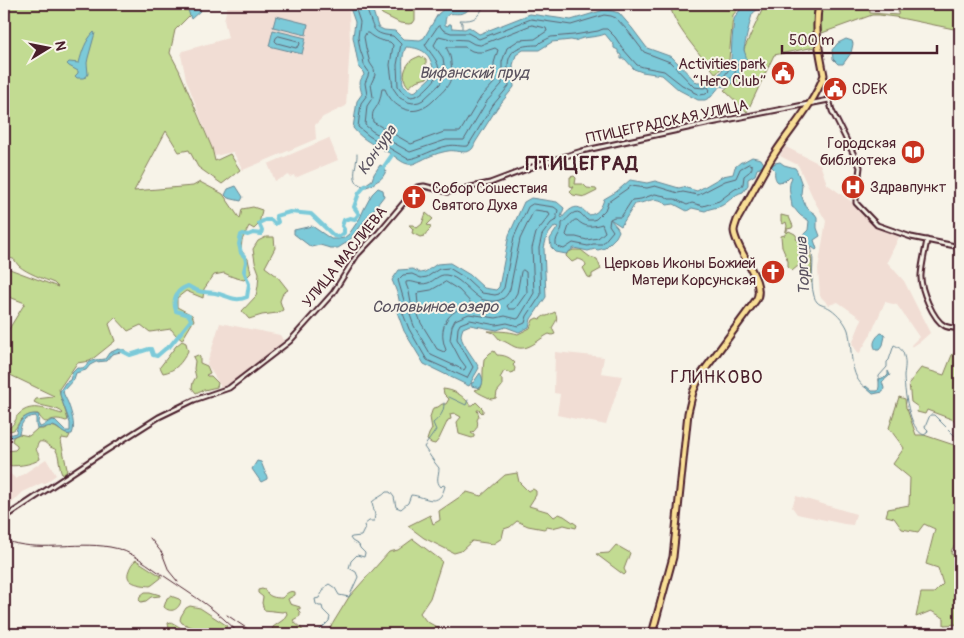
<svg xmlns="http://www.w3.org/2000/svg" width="964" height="638" font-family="Pangolin,sans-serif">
<rect width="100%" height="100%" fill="#f7f3e8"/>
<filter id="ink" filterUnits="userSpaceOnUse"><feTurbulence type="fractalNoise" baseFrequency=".02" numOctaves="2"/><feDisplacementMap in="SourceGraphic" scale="10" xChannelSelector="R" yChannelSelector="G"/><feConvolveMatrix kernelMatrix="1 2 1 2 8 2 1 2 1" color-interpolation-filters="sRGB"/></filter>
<g filter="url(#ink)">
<!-- built -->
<path fill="#f1ddd4" d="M228 4H334L349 11 350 44 346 106 323 117 315 125 316 139 243 170 233 152 215 156 186 79 181 55 183 51 228 38 224 20Z
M329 138 338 160 295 178 294 175 290 177 289 175 275 181 268 164Z
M784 146 820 164 827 184 852 202 874 226 899 237 887 262 904 281 930 333 921 341 912 347 911 345 919 337 897 305 885 302 870 336 859 354 852 344 862 319 838 302 829 305 820 296 818 269 826 221 815 202 798 165 780 156Z
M220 323 280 335 284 341 235 381 221 387 207 364Z
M555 352 604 357 601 373 622 376 606 425 557 415 560 394 554 393Z
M46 459 56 475 44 484 42 483 23 492 4 511V468L16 479Z
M796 496 856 514 853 525 844 524 797 514 792 507Z"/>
<!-- green -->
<path fill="#c2db92" stroke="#867d5e" d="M4 4H201L175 30 170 53 179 70 212 148 215 161 230 154 240 170 222 184 198 167 189 150 179 152 166 131 134 191 193 186 200 182 223 194 240 219 242 209 253 207 262 210 259 224 254 229 249 226 242 240 241 250 248 259 251 273 244 280 233 277 224 273 214 275 204 289 203 298 186 291 177 298V307L192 315 194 320 182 340 176 335 171 329 150 332 141 325 128 331 115 317 109 324 115 341 90 361 77 363 59 389C61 399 65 409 68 420L66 421C63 420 60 419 57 419 46 419 47 428 38 414 33 414 27 415 22 419 15 425 19 431 7 431V430C9 427 14 425 15 421 18 416 14 419 19 414 32 402 47 410 62 414L63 413C56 406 43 408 34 402L36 399 53 397 54 396 4 372V337L25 303 4 295V280L7 268 58 287 54 283C44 279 27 273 19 266 14 261 16 257 6 259L4 264V238L7 216 4 212Z
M376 4H419L415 10V20L413 23 409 24 400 23 382 14Z
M671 4H742L733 15 729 59 716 74C705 60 668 20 671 4Z
M765 4H816L815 47 774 55 747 112 724 90 734 83 745 64 744 49Z
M823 4H870V13L898 15 899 6 898 4H951L960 14 959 30 895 17 879 15H872L822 33 819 15Z
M420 56 426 60V67L429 72 427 78 416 81 409 87C402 81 403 70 409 63 411 59 416 58 420 56Z
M574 176 576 178 575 184H583L587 188 596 189 597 191 585 197 573 195 570 192 574 187 570 186V177Z
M426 213 433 219 427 225 431 226 430 229 428 231 424 236 420 237 412 233 413 229 409 225H413L417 228 422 224Z
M781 215 789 217 793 226 792 228 787 229V233L789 231 795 234 797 237 796 239C798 240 801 241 803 242 815 250 811 270 811 283L806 280 798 266 792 271 788 267V261L782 247 781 236 785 235 787 226 786 222 783 224 781 221Z
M266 237H274L275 248 265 267 277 276 288 290 283 293 280 301 283 310 277 313 262 315 249 319 242 311 256 296 258 286 259 273 255 262 253 249 258 241Z
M573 250H581L590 257 597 259 601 269 592 274V278L588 277 583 268 586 265C585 261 582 260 578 259L572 262 566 256 567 253Z
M555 312C559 320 555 322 552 328L555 334 552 335 549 334C538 339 529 352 515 347 510 345 506 341 500 340L494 333 488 331C498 331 508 331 518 334L530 328 533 320 537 318 540 319 544 316H547Z
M182 341 186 343 188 351C182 362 176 371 163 373L160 367 176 346Z
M960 349V419L954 420 927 410 925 414 917 412 918 407 911 402 909 383 921 368 944 375 952 355Z
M494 351 497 355C504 355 510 357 515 363L513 365 515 368 514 372 511 373 504 371 500 378 502 379V386L497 392 496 398 491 399C486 396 479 394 475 390L481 388C483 382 483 378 483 371 483 367 484 363 484 359L490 353Z
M198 355 200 357V363L207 366 210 373 206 375 207 376H211L218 383 217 387 200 391 196 393 192 388 193 382 196 377 194 369 195 361 193 357Z
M443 389C454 390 463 395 470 405H473L476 402 483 409V412L482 413 479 410H477L479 416 477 420C479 425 476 431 471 433L474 435V437L472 438 459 434 457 422 461 417 454 413 450 414 451 419 448 420 439 439 435 444 431 443 427 440 429 434 432 429 430 417 433 408 438 407 442 404H446L449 399 444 394Z
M899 397 905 399 906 408 907 409 916 435H924L960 447V539L952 549 951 554 956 556 955 562 960 560V624L944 625V618L931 611 916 617 921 593H934L943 584 938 568 926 564 935 529 924 524 918 532 902 529 894 518 886 516 888 509 909 505 910 478 893 464 904 448 889 428Z
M48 426 55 427 66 434 70 435 68 439 62 438 61 441 67 469 66 473 62 474 61 472 58 455 56 450C54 448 51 448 49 446 45 443 44 441 39 442 33 452 39 451 40 459 32 465 14 467 4 465V454L7 451 15 450 17 448V445L12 441 13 437 19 434 29 436 37 429H43Z
M517 473 519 482 528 491 533 489 536 491V495L529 506 549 512 554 517 559 514 564 516 577 525 576 528 564 525 552 528 547 527 544 529 528 526 517 521 510 527 504 529 502 538 493 544 472 541 461 551 454 553 424 538 408 526 430 515 433 524 440 520 439 511 467 492 481 496 505 475Z
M413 539 442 561 430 598 420 613 426 621 449 634H329L330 628 349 597 389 552 398 550Z
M616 545 630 553 624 569 626 573 624 575 596 554 609 553Z
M136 560 161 576V578L152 585 150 586C141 585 123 584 129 570 131 565 132 563 136 560Z
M262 589 265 590C268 597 275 598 282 598 286 594 289 590 295 592V595L288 599 290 604 300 607V609H297L300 612V616L293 620C295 625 301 626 303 631L300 634H271L273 627 283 620 287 614 286 611 282 612 264 610 262 603 263 597 258 593V590Z
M145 592H150L160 595V596L151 597 146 601 141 602 139 600 140 596Z
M171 596 179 599 181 601C179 609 171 614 164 607L167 598Z
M190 606 200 608 226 625 227 627 221 632 217 633 208 628H194L182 623 180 620 181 616 186 608Z
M171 622 190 633 191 634H164L169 629 168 623Z"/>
<!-- water -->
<path fill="#7ccad9" stroke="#688693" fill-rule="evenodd" d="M196 4 200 5 199 8 201 10 191 19 188 10 192 6Z
M348 4H369L373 11 378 27 384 30 395 31 403 39 420 40 424 38 438 14 450 4H473C470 7 468 12 463 13 454 16 445 8 445 25L448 26 449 24H451L452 28 465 29 469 27 479 34 530 14 571 20 604 10 612 11 619 13 632 28 647 48 672 57 697 83C703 83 710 82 715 80L725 66 731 59 732 40 734 19 743 5 745 4H763L764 6C760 10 755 9 752 15 751 17 744 47 744 50 745 54 747 56 746 61 744 68 734 84 728 86 725 87 723 87 720 86L711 97 705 100H698L679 90 662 75 642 72 634 69 625 59H621V55L618 53V50L614 48V45L605 34C596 38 584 36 575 41L571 40 552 42 539 50H523L516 55 513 65 514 87 497 108 475 143C471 158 458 149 448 151 441 152 429 156 422 160 417 162 414 165 408 164 402 163 396 157 391 154 377 146 363 141 353 128L357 101 362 94C360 87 358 81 364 75L363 72 359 68 353 37 355 22 349 5ZM406 47C425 48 431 55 434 73L431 77 416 91 413 92C410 90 404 88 403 84 402 82 403 79 403 76 403 66 401 57 406 47Z
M276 16 308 24 306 35 273 27Z
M273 30 306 38 302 54 269 46Z
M94 32 95 33 88 58 87 63 88 74 86 77 83 78H77L75 76 78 73V71L69 66 67 64 69 62 79 63C82 52 85 41 94 32Z
M846 39 852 41 853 44 851 53 843 64H838L833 59 832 50 838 43Z
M752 157 761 159 764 164 762 167 757 169 755 175 748 179V185L743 192C734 194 729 202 721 206 716 208 710 208 705 211L692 208 687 211 674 204 667 205C657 194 647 203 635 204L621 226 610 219 617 227 619 231 616 237 605 248 598 250 595 249 588 251 574 248 566 254 556 252 551 247 550 239 558 227 555 226 547 236 544 248 546 297 531 319 529 327 519 332 506 327 497 330 470 325 463 328C462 331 461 333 461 336 462 345 475 359 479 368L471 382 473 383 480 373C483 378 484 383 480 388L471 386 472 384 471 383 469 386 424 364 404 331 396 309 400 305 398 295 392 280 399 270 413 269 420 273 425 272 437 264 450 263 470 275 484 288 496 290 499 287 509 235 524 202 531 198 557 202 564 208 561 217 562 218C571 207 578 202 588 215 597 215 602 207 604 199L616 192 630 180 647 183 655 181 679 188 683 187 697 191 723 176 733 174 735 167 741 162H743Z
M780 162 784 165 795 168 797 171 802 185 801 194 805 205 809 210 815 214 817 217V228L820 236 814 240 817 249 816 250 802 240 804 234 808 230 809 221C806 218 801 217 799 214 796 211 796 209 792 207 791 195 787 188 792 177L790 176 785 181 778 182C775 180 774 174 775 170L771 166 775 163Z
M380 165 382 166 386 171C381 182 378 179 372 185L363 188V186L372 180 374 174Z
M236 186 243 197 241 201 228 198 225 195 228 189Z
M378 188 383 190 384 196 349 241 338 248H330L320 245 311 247 294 234V230L312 226 331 239H338L344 238 349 234 360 218 364 209 372 194Z
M881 333 884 334 885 336 883 345 879 350H876C871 343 876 337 881 333Z
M118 349 125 350V351L112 354 106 361 96 362 90 365 86 370 76 373 74 379 63 391C64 396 66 398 68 403 71 411 76 426 72 434 62 436 61 428 53 426 47 426 43 429 37 429L36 425V416C23 417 21 424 19 434L9 438C7 444 11 451 4 454L7 437 8 435 16 433C17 421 28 411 39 415L38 423 40 427C45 426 48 420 54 420L65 431H70V423L60 395V391L65 383 70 380 72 373 77 368C87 369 85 364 92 361 96 359 101 360 105 359L109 353Z
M888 371 890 375 882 382 884 388 883 392 873 394 865 387 866 386 872 391H878L879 387V379L886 377 888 375Z
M257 461 261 462 267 477V479L261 482 252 469Z"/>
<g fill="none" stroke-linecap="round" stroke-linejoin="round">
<!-- shore -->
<path stroke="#5e6371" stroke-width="1" d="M354 4 360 22 358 37 360 49 363 58 364 65 369 72 368 76 365 83 367 95 361 103 358 127 369 136 408 159C420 158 435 148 447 146 454 144 461 147 468 146L493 105 509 86C509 79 507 72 508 65 509 47 523 45 538 45L541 42 551 37 574 35 598 31 603 29H607L615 37 623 49 637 65 643 67 664 71 682 85 692 90 693 92 700 95 706 94 710 90 708 87 703 88 694 87 670 62 644 52 628 31 616 18 611 16 604 15 571 25 531 19 479 39 468 33H451L443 30 440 26H438L425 45C437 62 447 69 428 87 423 92 419 96 411 97L403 93 398 86 397 65 401 44 393 36C368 34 375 25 365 7V4
M532 25 546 28 547 31 535 39 519 40 507 48 502 62V84L487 101 464 140H446L410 152 372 131 365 125 367 106 373 97 371 84 375 75 374 69 370 63 366 48 364 37 366 33H368C375 39 381 41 390 42L393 45 390 65 393 88 400 98 408 102 413 103 419 102 423 100 440 84 444 76 445 71 443 58 434 45 439 36 451 39 467 40 474 44 480 45Z
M279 36 298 41 300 43 299 46 296 48 277 43 275 41 276 38Z
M448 47H465L472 51 477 52H483L495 48 498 50 494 63 495 82 481 97 460 132H444L411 144 373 122C371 109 375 112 379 102 381 97 381 93 382 89H385C391 104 407 116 423 108 428 106 432 102 436 98 447 88 454 81 451 64 451 59 450 54 447 49Z
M734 63H738C738 70 731 81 723 82V78Z
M749 164 752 165C753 171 747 173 744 176L743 184 741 187 735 189 719 201 703 206 692 203 687 205 675 199H669L665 196 655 194 641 199 632 200 621 217H614L610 219 609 225 613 231 602 244H593L588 246 573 243 564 249 558 247 556 245C555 235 563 233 562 223 567 220 573 209 580 213 583 215 584 218 587 220H593L596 219 605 210 608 202 631 186 647 188 655 186 678 193 683 192 698 195 725 181 736 178 740 169Z
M533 204 554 207 558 210 557 215V219L556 220 551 223 542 235 539 248 541 295 527 316 525 323 518 326 507 323 496 325 470 320 460 324 458 328 457 339 473 367 467 378 427 360 409 329 402 311 405 304 398 280 403 275 412 274 421 278 427 277 439 269 449 268 467 279 482 293 495 295 499 294 504 288 514 237 528 207Z
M535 210 548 212 550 215 536 233 532 248 534 293 519 318 517 319 505 316 496 318 469 314 455 320 452 326 450 340 460 359 466 367 464 370 431 355 414 326 409 312 411 303 409 292 406 284V282C414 280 418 286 428 283 434 281 439 274 446 275 458 276 469 291 478 297 481 300 485 300 489 301 499 302 506 299 510 289L520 239 533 212Z
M575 220H577C585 228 592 227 602 224L605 232 598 238 587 240 576 237H568L566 235 569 226Z
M523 270 526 272 527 292 515 309H509L507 306 514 298 517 293 521 272Z
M446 282 459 290 472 304 471 306C447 309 437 328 446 350L444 352 437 349 421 323 417 312 418 304 417 294 419 292 431 290Z"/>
<!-- stream -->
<path stroke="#688693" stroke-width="1" d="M462 28V23L460 20C476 21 478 17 485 4
M357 154C358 163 348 182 363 186V188
M811 246C816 263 809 279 814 296 817 307 824 304 831 309 838 314 845 322 848 330 853 348 848 377 866 388
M879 381V376L887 367V362L889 360 894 345C899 347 903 350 904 356 906 362 905 368 904 375 904 389 909 430 924 435L927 433 928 430 925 427 930 415H934L954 435 960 439
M449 397 466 405 468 400
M316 634 329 621 330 617 323 610 322 606H319L316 604 315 599 319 598 326 586 329 584 335 588 339 595 349 597 358 577 356 572 349 568 351 561 357 555 364 557 365 553 360 548 359 545 352 541 350 538 352 537 361 536 365 528 364 525 369 521H374L375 515 372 502C376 498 383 496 386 492H390L394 497 396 507 401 509 408 503 411 495C426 496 439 510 445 486L443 485 441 487C435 481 439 475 439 468L435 463 424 447 436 430 433 423C440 417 444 413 444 403"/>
<!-- river -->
<path stroke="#7ccad9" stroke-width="4" d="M381 171 392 155
M122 351 130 355 149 349H151L153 355 157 356 165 349 170 346 191 320 189 315 176 311C172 299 176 290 188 286 199 293 204 292 215 293 228 295 234 303 247 297L249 284 244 271 246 262 245 257 241 253 239 244 241 235 243 234 248 235 253 233 261 234 262 230 259 223 265 220H271L275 224 278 222 276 216 290 212 311 214 334 236 339 237 344 233V229L342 226 344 220 350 218 355 219 359 214 354 207 359 193 365 186"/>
<!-- minor casing -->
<g stroke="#4a1f2b" stroke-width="7">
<path id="minor" d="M824 78 832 111 860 167 856 199V203L877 225 911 237 960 247
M927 240C925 252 922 263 921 275 920 288 933 320 945 326 949 328 956 328 960 329
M4 518 96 457 159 417 194 400 229 388 290 341 333 293 357 255 379 232 417 187 424 186 448 192 490 183 543 163 582 151 706 124 829 100"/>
</g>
<!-- major casing -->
<g stroke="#4a1f2b" stroke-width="9">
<path id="major" d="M652 634 673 557 688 413 693 392 700 376 756 300C767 283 736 251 734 231 734 227 736 224 737 220 750 198 761 174 775 153 792 127 814 104 824 75 819 49 814 30 819 4"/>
</g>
<!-- minor -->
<use href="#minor" stroke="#f7f3e8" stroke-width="3"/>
<!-- major -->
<use href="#major" stroke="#f9df96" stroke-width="5"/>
<!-- rail -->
<path stroke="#4a1f2b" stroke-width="1" d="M150 538 162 553 169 571 178 582
M4 540C38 553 74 541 110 547 131 550 149 566 167 578 192 595 219 611 239 634
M227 615 252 632"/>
</g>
</g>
<!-- icons -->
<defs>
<g id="civic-disc" transform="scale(1.25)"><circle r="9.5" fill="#c8321e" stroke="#f7f3e8"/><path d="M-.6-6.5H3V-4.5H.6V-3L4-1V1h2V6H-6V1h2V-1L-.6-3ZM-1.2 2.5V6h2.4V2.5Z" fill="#fff"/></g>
<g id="library-disc" transform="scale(1.25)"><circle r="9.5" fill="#c8321e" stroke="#f7f3e8"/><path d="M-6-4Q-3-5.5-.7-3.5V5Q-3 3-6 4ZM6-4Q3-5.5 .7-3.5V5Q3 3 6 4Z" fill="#fff"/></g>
<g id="hospital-disc" transform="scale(1.25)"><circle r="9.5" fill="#c8321e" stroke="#f7f3e8"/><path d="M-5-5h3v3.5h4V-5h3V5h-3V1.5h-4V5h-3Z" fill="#fff"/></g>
<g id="church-disc" transform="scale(1.25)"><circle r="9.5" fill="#c8321e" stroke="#f7f3e8"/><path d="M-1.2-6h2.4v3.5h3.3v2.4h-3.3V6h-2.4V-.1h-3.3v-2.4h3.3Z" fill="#fff"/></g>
</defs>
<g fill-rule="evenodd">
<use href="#civic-disc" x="783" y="73"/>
<use href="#civic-disc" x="835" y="89"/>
<use href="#library-disc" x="913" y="152"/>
<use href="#hospital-disc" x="853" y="187"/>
<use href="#church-disc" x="414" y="197"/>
<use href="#church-disc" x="773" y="272"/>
</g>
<g text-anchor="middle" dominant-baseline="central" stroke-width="4" stroke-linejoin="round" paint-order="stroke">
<!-- poi labels -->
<g font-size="15" fill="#4a1f2b" stroke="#f7f3e8" text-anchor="end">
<text x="766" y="64">Activities park<tspan x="766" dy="17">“Hero Club”</tspan></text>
<text x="852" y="89" text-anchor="start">CDEK</text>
<text x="896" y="143">Городская<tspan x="896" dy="17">библиотека</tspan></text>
<text x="870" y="187" text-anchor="start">Здравпункт</text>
<text x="432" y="188" text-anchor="start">Собор Сошествия<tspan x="432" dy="17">Святого Духа</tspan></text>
<text x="756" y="263">Церковь Иконы Божией<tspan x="756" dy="17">Матери Корсунская</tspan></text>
</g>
<!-- street labels -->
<g font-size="15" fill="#4a1f2b" stroke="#f7f3e8">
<text transform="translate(667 122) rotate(-12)">ПТИЦЕГРАДСКАЯ УЛИЦА</text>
<text transform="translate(345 257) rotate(-51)">УЛИЦА МАСЛИЕВА</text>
</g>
<!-- water labels -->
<g font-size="16" font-style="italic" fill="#59525f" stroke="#f7f3e8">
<text x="474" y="73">Вифанский пруд</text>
<text transform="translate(377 150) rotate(-55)">Кончура</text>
<text transform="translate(803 266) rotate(-93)">Торгоша</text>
<text x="435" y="307">Соловьиное озеро</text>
</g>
<!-- quarter labels -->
<g font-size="18" letter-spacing="1" fill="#4a1f2b" stroke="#f7f3e8">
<text x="717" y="377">ГЛИНКОВО</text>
</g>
<!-- district labels -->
<g font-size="20" font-weight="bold" letter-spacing="1" fill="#4a1f2b" stroke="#f7f3e8">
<text x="582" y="163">ПТИЦЕГРАД</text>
</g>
</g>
<!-- margin -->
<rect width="964" height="638" fill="none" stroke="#f7f3e8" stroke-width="20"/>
<rect x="10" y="10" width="944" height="618" fill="none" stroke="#4a1f2b" stroke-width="2" filter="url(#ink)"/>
<!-- north arrow -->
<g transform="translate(48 48) rotate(80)" stroke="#f7f3e8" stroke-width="4" paint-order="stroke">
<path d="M0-4L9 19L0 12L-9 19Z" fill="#4a1f2b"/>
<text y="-8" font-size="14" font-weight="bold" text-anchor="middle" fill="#4a1f2b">N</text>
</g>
<!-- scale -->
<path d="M782 45v8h155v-8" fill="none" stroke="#4a1f2b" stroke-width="2.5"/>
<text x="789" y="45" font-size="15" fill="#4a1f2b" stroke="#f7f3e8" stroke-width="4" paint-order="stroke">500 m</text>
</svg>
